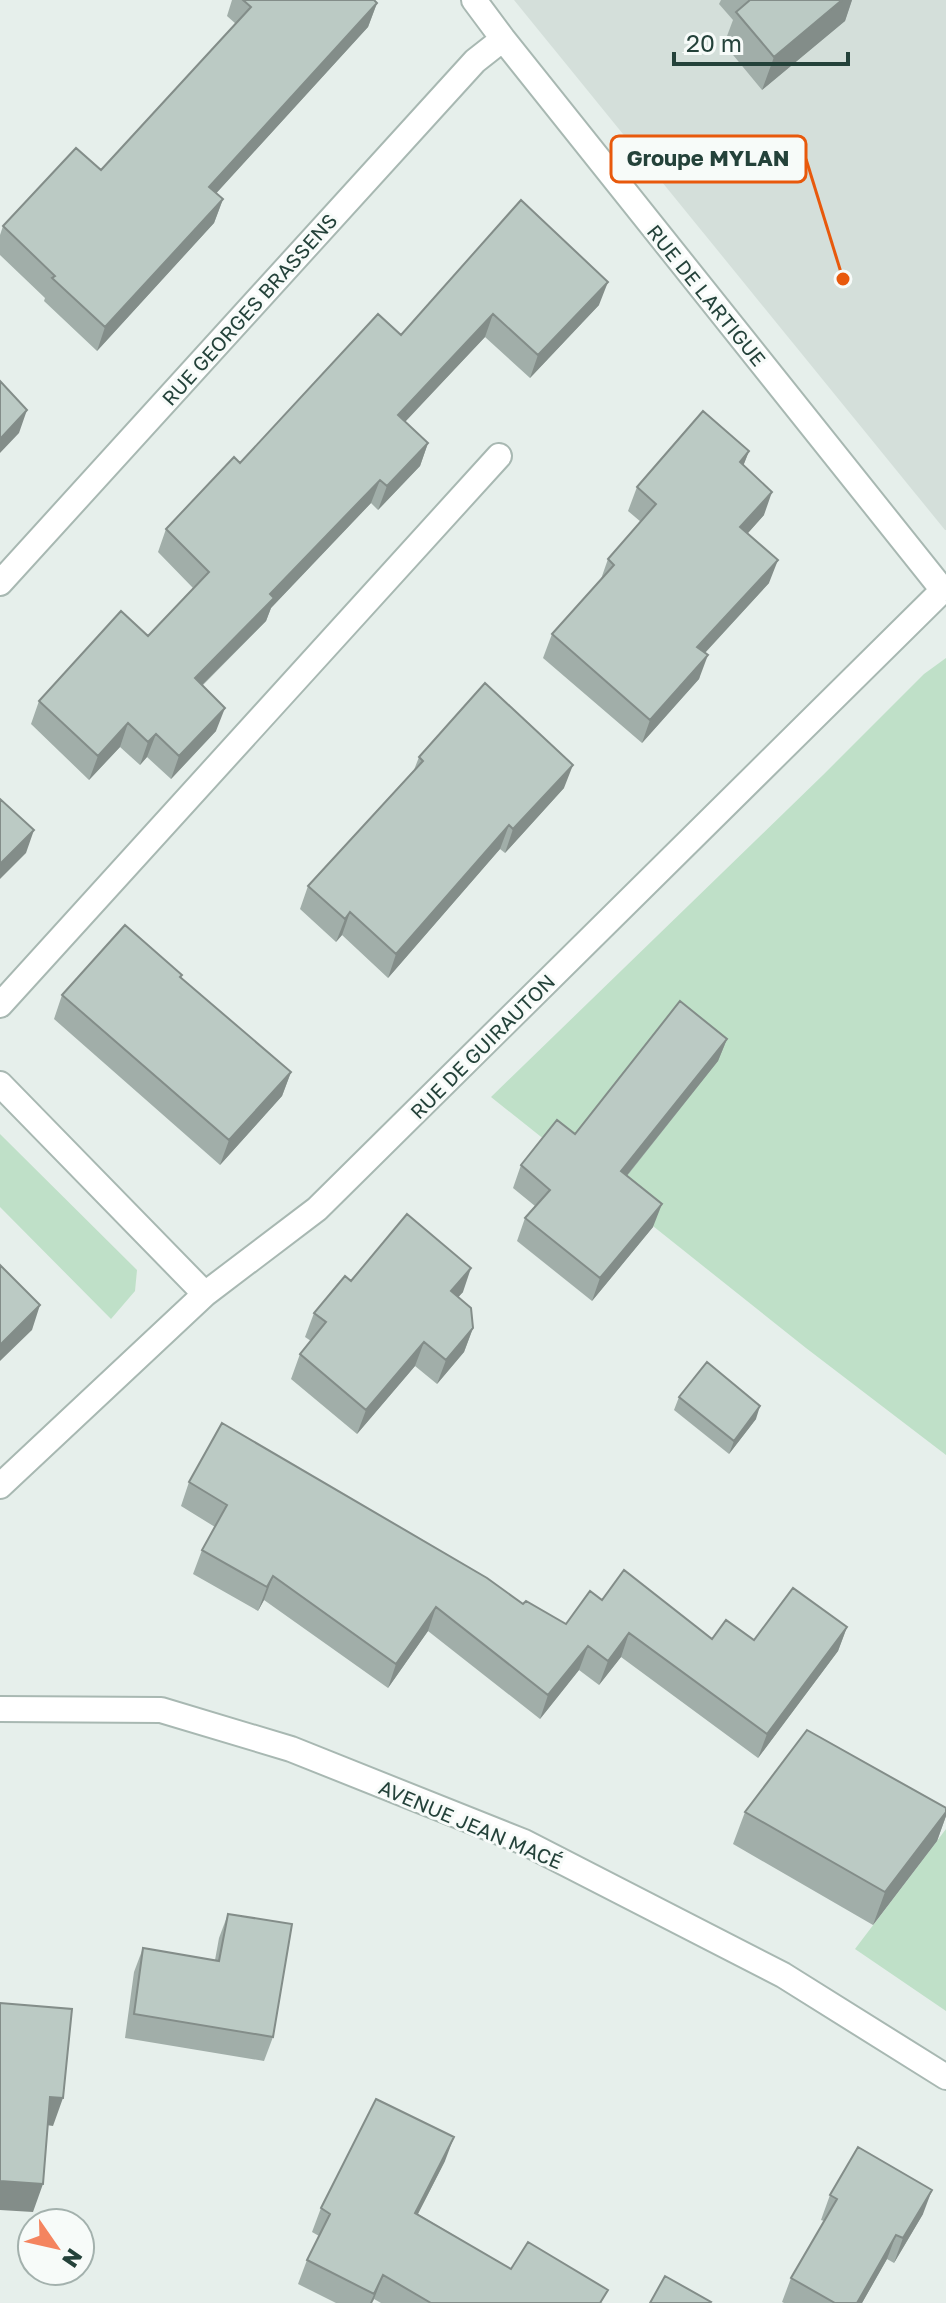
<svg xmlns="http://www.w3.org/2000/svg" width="946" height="2303" font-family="'Golos Text',sans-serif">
<rect width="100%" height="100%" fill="#e6efeb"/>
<!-- built -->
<path fill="#d4dfda" d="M514 0H946V530H945Z"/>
<!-- green -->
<path fill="#bfe0c8" d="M946 658V1455L806 1348 491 1097 823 775 924 674Z
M0 1134 137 1270 135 1291 111 1319 0 1207Z
M946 1829V2011L855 1949Z"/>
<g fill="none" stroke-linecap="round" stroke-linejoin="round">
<!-- minor casing -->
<g stroke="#a8b8b2" stroke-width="28">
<path id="minor" d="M474 0 503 39 942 589
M0 583 475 61 503 39
M0 1005 499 456
M0 1084 205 1294
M0 1486 205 1294 317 1209 946 587
M0 1709 161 1710 291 1749 524 1842 783 1975 946 2077"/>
</g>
<!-- minor -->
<use href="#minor" stroke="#fff" stroke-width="24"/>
</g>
<!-- wall -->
<path fill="#a1aea9" d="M232 0H374L377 3 368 27 216 193 223 199 214 223 97 351 44 301 45 298 0 255V235L3 226 101 170 236 24 227 16Z
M721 0H852L845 21 762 90 724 44 733 20 719 4Z
M521 200 599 305 530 378 485 337 405 421 428 443 420 466 378 510 371 503 271 608 266 621 202 686 216 731 171 779 147 757 140 765 120 747 89 780 31 724 39 701 148 636 193 588 158 552 166 529 240 463 401 335Z
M749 451 743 466 764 515 747 534 769 583 705 653 699 679 642 743 543 658 552 634 601 579 608 559 641 522 628 511 637 487Z
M419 757 564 788 505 853 500 849 388 978 342 935 336 942 300 909 308 886 414 770Z
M62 995 291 1072 282 1096 220 1165 54 1019Z
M727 1039 718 1061 627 1176 653 1227 592 1301 517 1241 525 1218 535 1206 513 1188 521 1165 575 1134Z
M351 1281 463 1292 458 1297 473 1328 464 1352 437 1384 415 1366 357 1434 291 1379 300 1354 311 1341 305 1337 314 1313Z
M679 1397 756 1419 729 1454 674 1410Z
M189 1482 523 1604 566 1624 602 1600 712 1639 754 1640 847 1627 838 1651 758 1758 621 1657 599 1685 579 1670 540 1719 428 1631 388 1688 264 1600 258 1611 193 1574 202 1550 215 1527 181 1506Z
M946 1808V1816L937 1841 873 1925 733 1844 745 1812Z
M228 1914 273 2037 264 2061 125 2038 134 1972 143 1948 215 1960 219 1938Z
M445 2161 418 2214 511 2269 603 2303H381L374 2299 372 2303H336L298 2284 307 2260 319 2236 312 2232 321 2208Z
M830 2195 923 2214 894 2263 887 2259 862 2303H784L782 2302 791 2278 824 2221 821 2220Z"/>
<!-- shaded-wall -->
<path fill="#838d89" d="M842 0H852L845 21 762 90 774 57Z
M377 3 368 27 201 210 209 187Z
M223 199 214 223 97 351 105 327Z
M608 282 599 305 530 378 538 355Z
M493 314 485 337 390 438 398 415Z
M27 410 19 433 0 453V439Z
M428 443 420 466 378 510 387 486Z
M749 451 740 474V462Z
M380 480 371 503 271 608 266 621 186 701 195 678 270 594Z
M772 492 764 515 732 551 740 527Z
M778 560 769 583 689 670 697 647Z
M708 655 699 679 642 743 650 720Z
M225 708 216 731 171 779 179 756Z
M128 723 120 747 89 780 98 756Z
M156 734 147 757 140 765 148 742Z
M573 765 564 788 505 853 513 829Z
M509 825 500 849 388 978 396 954Z
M34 830 26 853 0 879V864Z
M350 912 342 935 336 942 345 919Z
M727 1039 718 1061 612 1194 621 1171Z
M291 1072 282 1096 220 1165 229 1140Z
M662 1204 653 1227 592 1301 600 1278Z
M471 1268 463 1292 442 1315 451 1291Z
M40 1305 32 1330 0 1361V1345Z
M473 1328 464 1352 437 1384 446 1360Z
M424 1342 415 1366 357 1434 366 1410Z
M760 1406 756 1419 729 1454 734 1441Z
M273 1576 264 1600 258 1611 267 1587Z
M436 1607 428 1631 388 1688 396 1664Z
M847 1627 838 1651 758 1758 767 1734Z
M629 1633 621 1657 599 1685 608 1661Z
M588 1646 579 1670 540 1719 548 1695Z
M946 1812V1816L937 1841 873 1925 885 1892Z
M50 2097 63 2098 53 2126 40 2124Z
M454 2137 445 2161 406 2237 415 2213Z
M0 2181 43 2184 33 2212 0 2210Z
M932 2190 923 2214 894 2263 903 2238Z
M896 2235 887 2259 862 2303H857Z
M383 2275 374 2299 372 2303H370Z"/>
<!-- building -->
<path fill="#bbcac4" stroke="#838d89" stroke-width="2" d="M243 0H374L377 3 209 187 223 199 105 327 52 278 55 276 3 226 76 148 101 170 251 7Z
M750 0H842L774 57 736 12Z
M521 200 608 282 538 355 493 314 398 415 428 443 387 486 380 480 270 594 274 598 195 678 225 708 179 756 156 734 148 742 128 723 98 756 39 701 121 611 148 636 209 572 166 529 234 457 240 463 378 314 401 335Z
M0 381 27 410 0 439Z
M703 411 749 451 740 462 772 492 740 527 778 560 697 647 708 655 650 720 552 634 614 565 608 559 656 504 637 487Z
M485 683 573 765 513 829 509 825 396 954 350 912 345 919 308 886 423 761 419 757Z
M0 799 34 830 0 864Z
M125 925 182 975 180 977 291 1072 229 1140 62 995Z
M680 1001 727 1039 621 1171 662 1204 600 1278 525 1218 550 1190 521 1165 557 1120 575 1134Z
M407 1214 471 1268 451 1291 471 1308 473 1328 446 1360 424 1342 366 1410 300 1354 326 1322 314 1313 345 1276 351 1281Z
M0 1265 40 1305 0 1345Z
M707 1362 760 1406 734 1441 679 1397Z
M222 1423 487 1578 523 1604 526 1601 566 1624 590 1591 602 1600 624 1570 712 1639 726 1620 754 1640 793 1588 847 1627 767 1734 629 1633 608 1661 588 1646 548 1695 436 1607 396 1664 273 1576 267 1587 202 1550 227 1505 189 1482Z
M807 1730 946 1808V1812L885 1892 745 1812Z
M228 1914 292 1924 273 2037 134 2014 143 1948 219 1961Z
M0 2003 72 2009 63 2098 50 2097 43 2184 0 2181Z
M376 2099 454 2137 415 2213 511 2269 528 2242 608 2290 600 2303H431L383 2275 374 2294 307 2260 330 2214 321 2208Z
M858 2147 932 2190 903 2238 896 2235 857 2303H835L791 2278 837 2199 830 2195Z
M665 2276 711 2302 710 2303H650Z"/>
<g text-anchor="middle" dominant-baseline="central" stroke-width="6" stroke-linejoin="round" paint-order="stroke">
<!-- street labels -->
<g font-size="20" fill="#24423a" stroke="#f7fbf9">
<text transform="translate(707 295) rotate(51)">RUE DE LARTIGUE</text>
<text transform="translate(249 309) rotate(-48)">RUE GEORGES BRASSENS</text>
<text transform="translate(482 1046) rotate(-45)">RUE DE GUIRAUTON</text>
<text transform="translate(471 1824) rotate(23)">AVENUE JEAN MACÉ</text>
</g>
</g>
<!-- callouts -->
<path fill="none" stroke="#e8590c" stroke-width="3" d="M843 279L806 159"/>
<circle fill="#e8590c" stroke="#f7fbf9" stroke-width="3" cx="843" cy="279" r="8"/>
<rect fill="#f7fbf9" stroke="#e8590c" stroke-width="3" x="611" y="136" width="195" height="46" rx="8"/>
<g font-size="22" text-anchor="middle" font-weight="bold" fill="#24423a">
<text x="708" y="166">Groupe MYLAN</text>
</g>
<!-- north arrow -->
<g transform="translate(56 2247) rotate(124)"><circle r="38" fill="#f7fbf9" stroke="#a3b1ad" stroke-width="2"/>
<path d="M0-6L14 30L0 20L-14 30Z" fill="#f4845f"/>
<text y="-12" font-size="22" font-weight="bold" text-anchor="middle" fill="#24423a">N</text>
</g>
<!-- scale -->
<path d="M674 52v12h174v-12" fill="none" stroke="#24423a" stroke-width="4"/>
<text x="686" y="52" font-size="24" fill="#24423a" stroke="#f7fbf9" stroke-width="6" paint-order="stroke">20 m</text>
</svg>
